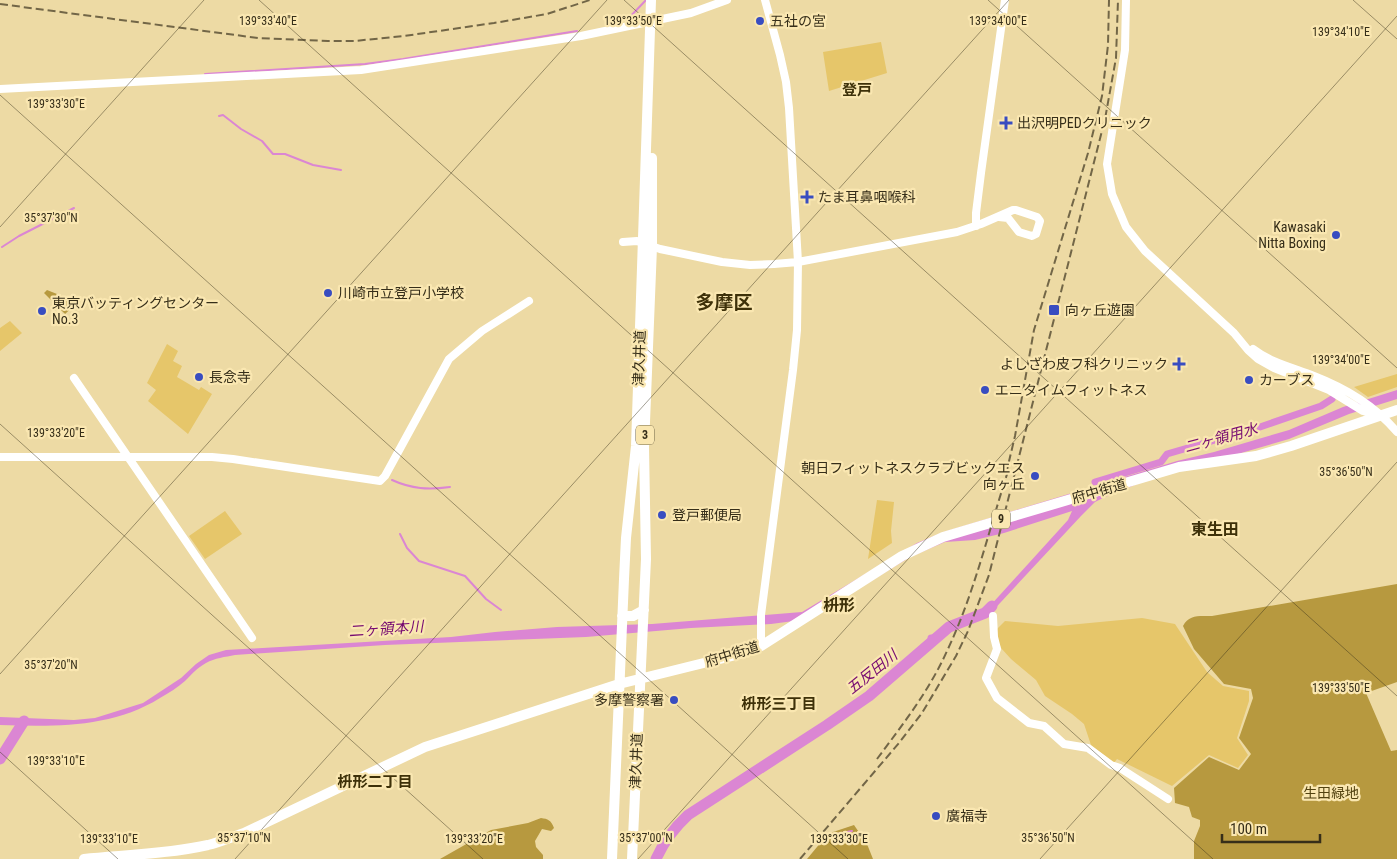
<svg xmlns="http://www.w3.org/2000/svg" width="1397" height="859" font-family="'Roboto Condensed','Noto Sans JP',sans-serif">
<rect width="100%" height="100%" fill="#eddaa4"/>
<!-- green -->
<path fill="#e6c66a" d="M881 42 887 73 829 91 823 52Z
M10 321 22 333 0 351V328Z
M167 344 178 351 173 361 182 366 177 377 199 390 201 387 212 394 188 434 148 401 156 390 147 383Z
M1397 374V387L1368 397 1354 387Z
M877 500 894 502 891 531 892 543 868 559Z
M225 511 242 534 205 559 189 536Z
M1142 618 1175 624 1207 672 1223 686 1249 691V701L1237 738 1248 755 1238 768 1209 755 1172 786 1117 759 1114 763 1091 745 1084 724 1072 714 1045 696 1036 680 1011 659 1001 648 997 638V629L1005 621 1058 626Z"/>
<!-- forest -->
<path fill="#b7993f" d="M47 290 77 302V303L65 314 44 293Z
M1397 584V682L1366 693 1391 751 1397 750V859H1194V841L1200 826V820L1192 817 1189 807 1175 803 1174 788 1209 757 1239 770 1251 754 1239 738 1253 698 1251 689 1224 684 1194 649 1183 626C1189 614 1200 616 1212 616Z
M541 818C548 819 551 820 554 828L551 831 542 829 535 841 536 847 543 855V859H440L491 830 528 823Z
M854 825 867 844 873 859H807L827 835 833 832Z"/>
<!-- water -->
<path fill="#db86d3" d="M1397 390V399L1349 414 1289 439 1142 482 1105 497 1095 502 1081 516 987 617 978 621 982 610 989 607 1068 520 1072 511 1004 533 975 540 945 542 910 557 809 619 771 624 691 628 586 637 385 645 235 655C225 657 215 658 206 663 197 668 192 674 185 681 178 687 169 693 160 698 112 728 54 727 0 725V717L74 720 95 718 143 703 181 678 196 664 209 655 226 650 451 637 495 632 557 627 652 624 802 612 917 543 944 532 1177 461 1214 452 1289 430 1343 407Z"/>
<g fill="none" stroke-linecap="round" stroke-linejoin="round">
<!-- stream -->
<path stroke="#db86d3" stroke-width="2" d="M626 21 646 0
M205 74 365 64 403 59 577 31
M219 116 223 115 241 129 262 141 273 154H285L313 165 341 170
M2 247 19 236 74 208
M392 480C412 489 428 490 450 487
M400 534 407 548 419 561 465 576 486 599 501 610
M837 834 852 831"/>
<!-- canal -->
<path stroke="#db86d3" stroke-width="7" d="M1095 482 1161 462 1167 454 1260 427 1321 406 1332 399
M931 638H937"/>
<!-- river -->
<path stroke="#db86d3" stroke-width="11" d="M0 759 24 721
M656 859C664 841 674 828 688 815L827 725 869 696 949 627 985 613 992 606"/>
<!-- tertiary -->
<path stroke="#fff" stroke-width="8" d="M1126 0 1125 50 1107 164 1112 194 1126 227 1145 251 1234 333 1248 350 1258 359 1274 368 1329 390 1363 411 1379 416
M0 89 361 70 581 36 691 13 727 0
M976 226V213L981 173 1005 0
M623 242 637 241 660 249 722 262 750 265 774 264 798 262 957 232 981 224 1013 210H1016L1037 217 1040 221 1036 234 1032 236 1019 232 1008 218 999 217
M1253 349C1271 363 1294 368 1314 376 1345 388 1376 407 1397 432
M74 378 252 638
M0 457H212L233 459 380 481 385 476 449 359 482 331 529 301
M993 616 994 637 997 649 986 678 997 698 1029 723 1044 726 1064 744 1088 748 1111 765 1120 768 1168 799
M761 646V615L793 370 797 330 798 262 789 108 786 82 780 55 765 0"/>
<!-- primary -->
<path stroke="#fff" stroke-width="10" d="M622 616H633L644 610
M84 859C124 855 168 854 208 845 220 842 232 837 244 833L425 747 619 684 736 655 761 646 902 556 943 537 1179 467 1256 456 1291 446 1397 410
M612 859 624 579 626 538 636 446 651 0
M632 859 646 559 644 447 652 247V158"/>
<!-- rail -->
<path stroke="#726647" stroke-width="2" stroke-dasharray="8 4" stroke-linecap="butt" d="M0 4 258 38 328 41H354L404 36 494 23 547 14 590 0
M1006 474 1015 436 1034 330 1088 153 1102 96 1108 45 1109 0
M877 759C903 724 929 691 947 651 975 592 989 529 1009 468
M800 859 899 743 922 713 956 656 968 631 989 575 995 551 1105 119 1116 58 1118 0"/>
</g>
<!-- ticks -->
<path fill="none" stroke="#362e19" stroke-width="1" stroke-opacity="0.45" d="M259 0 1213 859M624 0 1397 696M988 0 1397 368M1353 0 1397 39M0 95 848 859M0 227 204 0M0 424 483 859M0 674 607 0M0 752 118 859M235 859 1009 0M638 859 1397 16M1040 859 1397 462"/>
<!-- markers -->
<g fill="#394dc0" stroke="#fae7b1" stroke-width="2">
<circle cx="760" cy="21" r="5"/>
<path d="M1003.5 115.5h5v5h5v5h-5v5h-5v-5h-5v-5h5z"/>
<path d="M804.5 189.5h5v5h5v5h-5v5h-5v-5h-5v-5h5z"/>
<circle cx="1336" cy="235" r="5"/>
<circle cx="328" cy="293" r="5"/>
<rect x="1048" y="304" width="12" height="12" rx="2.5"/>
<circle cx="42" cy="311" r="5"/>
<path d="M1176.5 356.5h5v5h5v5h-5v5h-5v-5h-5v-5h5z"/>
<circle cx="199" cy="377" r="5"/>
<circle cx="1249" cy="380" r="5"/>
<circle cx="985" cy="390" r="5"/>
<circle cx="1035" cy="476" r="5"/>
<circle cx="662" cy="515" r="5"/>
<circle cx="674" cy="700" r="5"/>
<circle cx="936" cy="816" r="5"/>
</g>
<g text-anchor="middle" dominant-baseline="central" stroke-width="4.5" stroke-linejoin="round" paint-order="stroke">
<!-- shield labels -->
<g fill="#fae7b1" stroke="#716647" stroke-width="1">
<rect x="636" y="425.5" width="18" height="19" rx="4"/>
<rect x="992" y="509.5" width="18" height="19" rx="4"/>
</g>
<g font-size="12" font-weight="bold" fill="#362e19">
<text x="645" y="435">3</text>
<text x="1001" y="519">9</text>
</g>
<!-- poi labels -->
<g font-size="14" fill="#362e19" stroke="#fae7b1" text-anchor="start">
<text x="770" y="21">五社の宮</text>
<text x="1017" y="123">出沢明PEDクリニック</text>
<text x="818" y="197">たま耳鼻咽喉科</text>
<text x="1326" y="227" text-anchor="end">Kawasaki<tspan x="1326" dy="16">Nitta Boxing</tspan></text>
<text x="338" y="293">川崎市立登戸小学校</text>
<text x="52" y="303">東京バッティングセンター<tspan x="52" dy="16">No.3</tspan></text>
<text x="1065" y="310">向ヶ丘遊園</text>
<text x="1168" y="364" text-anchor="end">よしざわ皮フ科クリニック</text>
<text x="209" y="377">長念寺</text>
<text x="1259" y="380">カーブス</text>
<text x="995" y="390">エニタイムフィットネス</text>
<text x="1025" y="468" text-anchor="end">朝日フィットネスクラブビックエス<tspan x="1025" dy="16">向ヶ丘</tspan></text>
<text x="672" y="515">登戸郵便局</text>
<text x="664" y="700" text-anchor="end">多摩警察署</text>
<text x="946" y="816">廣福寺</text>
</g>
<!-- street labels -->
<g font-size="14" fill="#362e19" stroke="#fae7b1">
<text transform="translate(639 358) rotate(-88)">津久井道</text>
<text transform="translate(1099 491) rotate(-16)">府中街道</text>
<text transform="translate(732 654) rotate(-17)">府中街道</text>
<text transform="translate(636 761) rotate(-88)">津久井道</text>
</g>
<!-- park labels -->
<g font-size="14" fill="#524210" stroke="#fae7b1">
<text x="1331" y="793">生田緑地</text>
</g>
<!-- neighbourhood labels -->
<g font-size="15" font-weight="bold" fill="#3e3109" stroke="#fae7b1">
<text x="857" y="90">登戸</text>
<text x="779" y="704">枡形三丁目</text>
<text x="375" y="782">枡形二丁目</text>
</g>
<!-- water labels -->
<g font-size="15" font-style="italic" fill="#760a71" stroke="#fae7b1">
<text transform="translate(1221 438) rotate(-15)">二ヶ領用水</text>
<text transform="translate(386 629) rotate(-4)">二ヶ領本川</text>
<text transform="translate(872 672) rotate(-39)">五反田川</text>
</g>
<!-- quarter labels -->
<g font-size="16" font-weight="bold" fill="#3e3109" stroke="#fae7b1">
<text x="1215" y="529">東生田</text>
<text x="839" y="605">枡形</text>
</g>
<!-- district labels -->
<g font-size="19" font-weight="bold" fill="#3e3109" stroke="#fae7b1">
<text x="724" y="302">多摩区</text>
</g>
</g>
<g font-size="12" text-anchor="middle" fill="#362e19" stroke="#fae7b1" stroke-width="4.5" stroke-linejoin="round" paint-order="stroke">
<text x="268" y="25">139°33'40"E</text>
<text x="633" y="25">139°33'50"E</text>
<text x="998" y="25">139°34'00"E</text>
<text x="1341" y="36">139°34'10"E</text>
<text x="56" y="108">139°33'30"E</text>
<text x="51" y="222">35°37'30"N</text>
<text x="1341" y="364">139°34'00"E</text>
<text x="56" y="437">139°33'20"E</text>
<text x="1346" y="476">35°36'50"N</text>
<text x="51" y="669">35°37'20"N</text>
<text x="1341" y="692">139°33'50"E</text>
<text x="56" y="765">139°33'10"E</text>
<text x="244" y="842">35°37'10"N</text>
<text x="646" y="842">35°37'00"N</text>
<text x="1048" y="842">35°36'50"N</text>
<text x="109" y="843">139°33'10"E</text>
<text x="474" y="843">139°33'20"E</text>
<text x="839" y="843">139°33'30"E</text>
</g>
<!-- scale -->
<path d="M1222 834v8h98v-8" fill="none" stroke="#362e19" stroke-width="2.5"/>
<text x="1230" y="834" font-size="15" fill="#362e19" stroke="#fae7b1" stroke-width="4" paint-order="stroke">100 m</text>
</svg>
